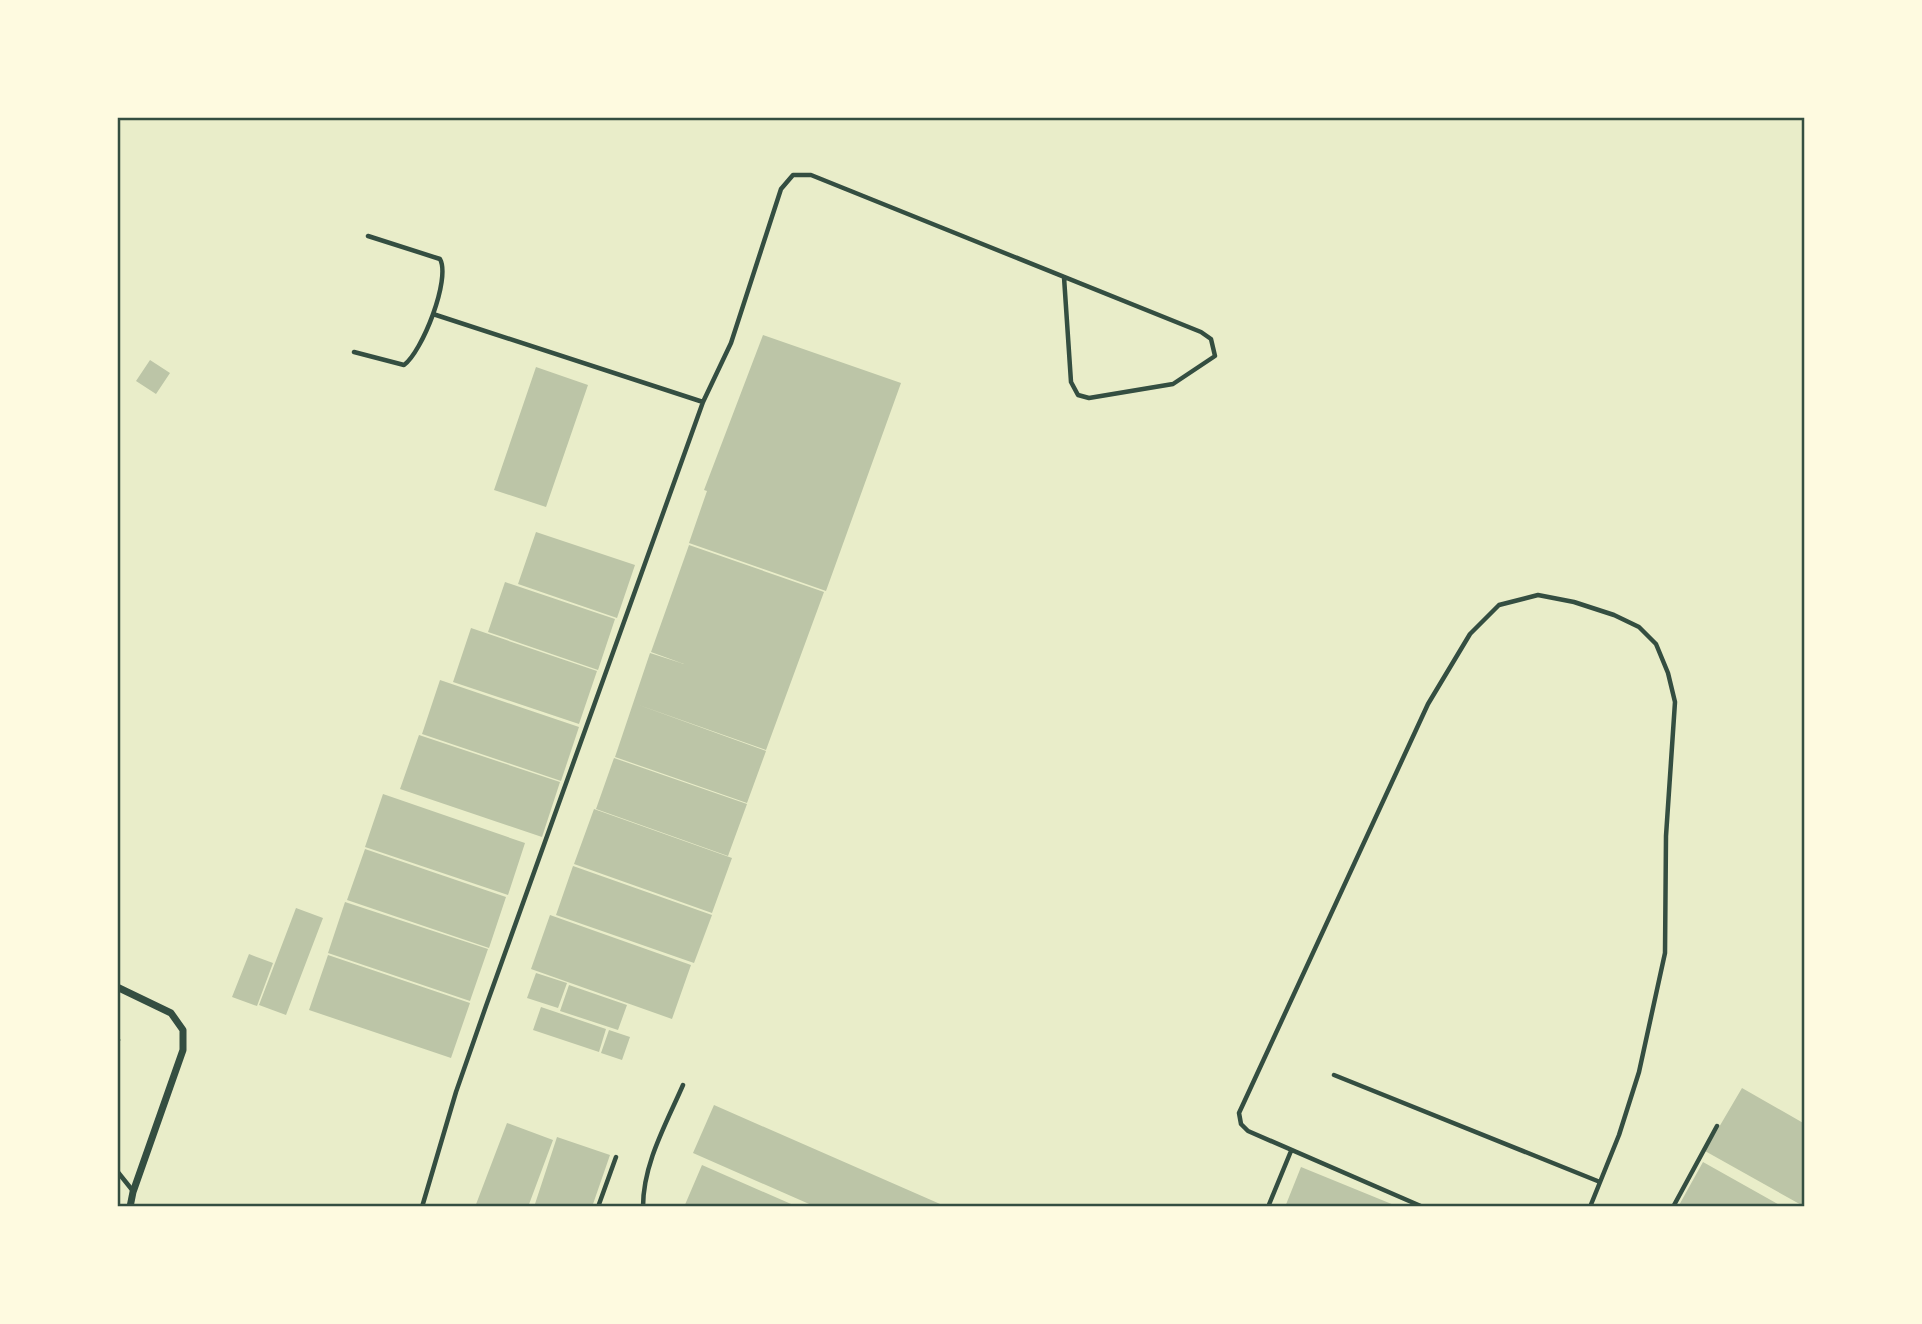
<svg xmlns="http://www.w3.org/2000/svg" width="1922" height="1324" font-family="Poppins,sans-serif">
<rect width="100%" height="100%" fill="#e9edc9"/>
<!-- building -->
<path fill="#bcc5a7" d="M763 335 901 383 826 591 689 543 707 491 704 490Z
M150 360 170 373 156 394 136 381Z
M536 367 588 385 546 507 494 490Z
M536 532 635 565 617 618 518 584Z
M689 545 824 592 766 750 636 704 766 751 747 803 615 757 650 653 684 664 651 652Z
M505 582 615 619 598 670 488 632Z
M471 628 597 671 579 724 453 682Z
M440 680 579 727 561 781 422 734Z
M419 735 560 782 542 837 400 789Z
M614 758 747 804 728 856 596 809Z
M383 794 525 843 508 895 365 847Z
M594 809 732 858 712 913 574 864Z
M365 849 506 897 489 948 347 900Z
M573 866 712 915 694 963 556 915Z
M345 902 488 949 470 1001 328 953Z
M296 908 323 918 286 1015 259 1005Z
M550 915 691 965 672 1019 531 969Z
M249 954 273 963 257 1006 232 997Z
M328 955 470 1003 451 1058 309 1010Z
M536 973 567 983 558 1008 527 998Z
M569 985 627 1005 618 1030 560 1011Z
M541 1007 606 1029 599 1052 533 1030Z
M609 1030 630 1037 622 1060 601 1053Z
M1742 1088 1805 1124V1207L1705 1151Z
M714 1105 947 1207H816L693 1153Z
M507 1123 553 1140 528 1207H475Z
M557 1137 610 1155 592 1207H534Z
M1703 1162 1783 1207H1678Z
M702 1165 798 1207H684Z
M1301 1167 1399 1207H1285Z"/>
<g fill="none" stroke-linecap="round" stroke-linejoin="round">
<!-- service -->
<path stroke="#344e41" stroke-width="4.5" d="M433 314 703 402
M354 352 404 365C422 352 451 279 440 259L368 236
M117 1041 118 1040
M1334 1075 1600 1182
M117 1171 133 1191
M422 1207 456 1092 486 1006 703 402 731 343 781 189 793 175H811L1201 332 1211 339 1215 356 1173 384 1089 398 1078 395 1071 382 1064 277
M598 1207 616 1157
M643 1207C643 1164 666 1124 683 1085
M1268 1207 1291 1151
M1423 1207 1248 1131 1241 1124 1239 1113 1428 704 1470 634 1499 605 1538 595 1574 602 1614 615 1639 627 1656 644 1668 673 1675 702 1666 836 1665 953 1639 1072 1619 1135 1590 1207
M1673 1207 1717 1126"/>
<!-- minor -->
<path stroke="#344e41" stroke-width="7" d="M117 987 171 1013 183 1030V1050L133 1192 130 1207"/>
</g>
<!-- border -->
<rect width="1922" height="1324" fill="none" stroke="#fefae0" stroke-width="238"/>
<rect x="119" y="119" width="1684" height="1086" fill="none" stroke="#344e41" stroke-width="2.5"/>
</svg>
